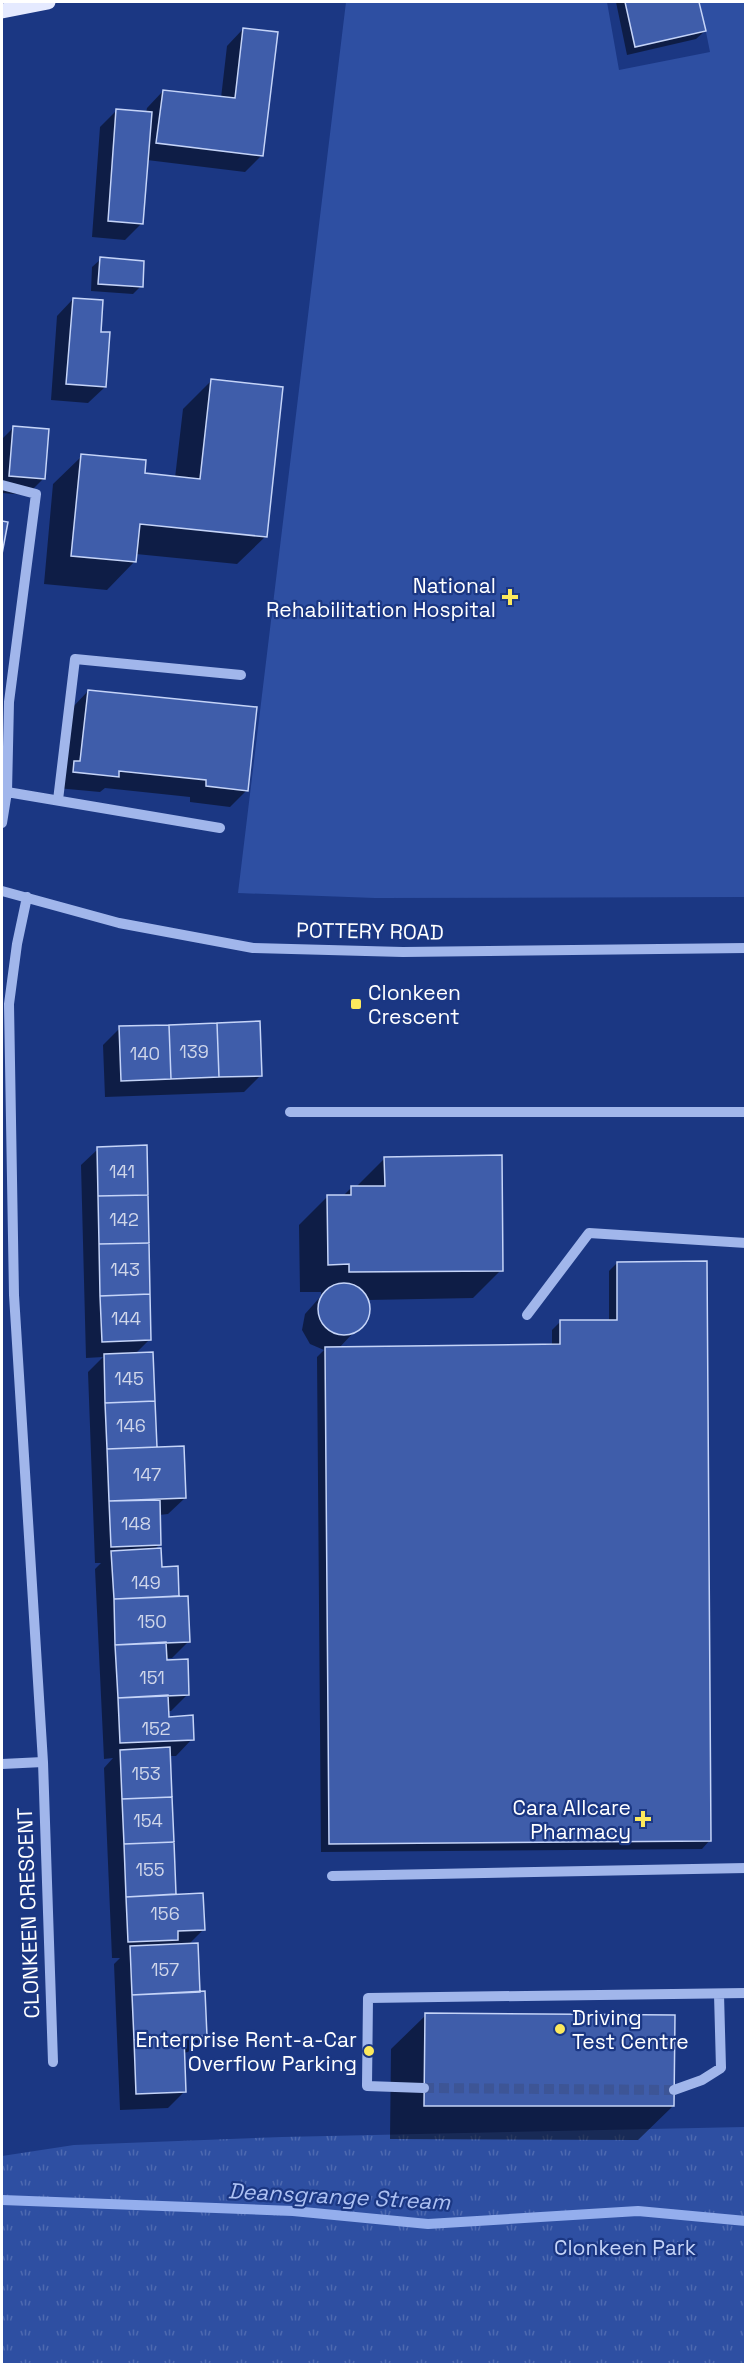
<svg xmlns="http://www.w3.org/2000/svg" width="747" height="2366" font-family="'Space Grotesk',sans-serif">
<defs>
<pattern id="park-tufts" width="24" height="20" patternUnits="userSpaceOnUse" patternTransform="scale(1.5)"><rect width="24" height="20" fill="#2e4fa2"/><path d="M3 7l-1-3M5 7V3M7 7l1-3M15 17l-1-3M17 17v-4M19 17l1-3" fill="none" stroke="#4d69b0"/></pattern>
</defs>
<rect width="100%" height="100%" fill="#1b3783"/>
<!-- green -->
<path fill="#2e4fa2" d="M346 2H607L619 70 710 52 700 2H745V897L375 898 238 893Z"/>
<!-- park -->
<path fill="url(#park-tufts)" d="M745 2127V2364H2V2156L74 2145 282 2137Z"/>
<!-- shadow -->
<path fill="#0007" d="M616 2H698L705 31 696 39 627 55Z
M243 29 262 155 245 172 147 160 142 223 125 240 92 237 100 127 117 110 146 113 147 108 163 91 221 98 227 46Z
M101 259 141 286 133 294 91 291 92 267Z
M73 299 99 333 105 387 88 403 51 400 57 316Z
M211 381 266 536 237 564 136 554 135 561 107 590 44 584 53 484 82 456 143 475 175 478 183 409Z
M14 427 44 478 27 495 2 493V439Z
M88 691 247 790 230 807 190 802V797L105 788 100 792 57 788 72 708Z
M120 1028 261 1075 244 1092 105 1097 103 1045Z
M98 1149 150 1339 135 1354H152L156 1449 185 1498 168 1514 159 1515 160 1544 154 1550 160 1569 176 1568 178 1598 189 1641 172 1658H165L188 1694 171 1711H167V1719L192 1739 176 1756H169L175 1896 204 1929 188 1945 199 1994 205 2036 188 2052 183 2053 185 2091 168 2108 120 2110 114 1964 120 1958H112L104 1768 113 1758 104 1759 95 1569 101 1563H95L88 1372 103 1357 86 1358 81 1165Z
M385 1158 501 1270 473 1298 368 1300V1317L339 1348 552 1346V1330L560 1322 609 1321V1271L617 1263 710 1840 702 1849 321 1852 317 1357 324 1350 310 1344 302 1330 305 1314 321 1296V1292H300L299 1225 328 1196H343L351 1188 357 1186Z
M426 2015 673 2106 638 2140 390 2139 391 2049Z"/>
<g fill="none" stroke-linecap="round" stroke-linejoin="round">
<!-- stream -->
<path stroke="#94aeed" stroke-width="10" d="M2 2200 293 2211 428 2224 638 2211 746 2221"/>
</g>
<!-- building -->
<path fill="#3f5daa" stroke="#c5d4f8" stroke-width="1.5" d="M625 2H699L706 31 635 47Z
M243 28 278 32 263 156 156 143 163 90 235 98Z
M116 109 152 112 143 224 108 221Z
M100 257 144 261 143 287 98 284Z
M73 298 103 300 101 332H110L106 387 66 384Z
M211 379 283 387 267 537 140 524 136 562 71 556 81 454 146 460 145 473 200 479Z
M13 426 49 429 45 479 9 476Z
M2 521 8 522 2 554Z
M88 690 257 707 248 791 206 786V780L119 771V777L73 772 74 761H80Z
M260 1021 262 1076 219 1077 217 1023Z
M217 1023 219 1077 171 1079 169 1025Z
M169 1025 171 1079 121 1081 119 1026Z
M147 1145 148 1195 98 1196 97 1147Z
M502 1155 503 1271 349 1272V1264L328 1265 327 1195H351V1186H385L384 1157Z
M148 1195 149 1243 99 1244 98 1196Z
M149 1243 150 1294 100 1296 99 1244Z
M707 1261 711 1841 329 1844 325 1347 560 1344V1320H617V1262Z
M318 1309a26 26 0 1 1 52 0a26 26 0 1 1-52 0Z
M150 1294 151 1340 102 1342 100 1296Z
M153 1352 155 1401 105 1403 104 1354Z
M155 1401 157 1447 107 1449 105 1403Z
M184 1446 186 1498 109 1501 107 1449Z
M160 1500 161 1545 111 1547 109 1501Z
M161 1548 162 1567 178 1566 179 1596 114 1599 111 1551Z
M188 1596 190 1642 115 1645 114 1599Z
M166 1642 167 1660 188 1659 189 1695 118 1698 115 1645Z
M168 1695 169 1717 193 1715 194 1740 120 1743 118 1698Z
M170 1747 172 1797 122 1799 120 1750Z
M172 1797 174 1842 124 1844 122 1799Z
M174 1842 176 1894 126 1897 124 1844Z
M203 1893 205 1930 178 1931V1940L128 1942 126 1897Z
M198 1943 200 1992 132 1995 130 1946Z
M205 1991 207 2036 134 2040 132 1995Z
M425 2013 675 2015 674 2106H424Z
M184 2037 186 2092 136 2094 134 2040Z"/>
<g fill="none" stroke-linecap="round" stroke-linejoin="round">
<!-- minor-tunnel -->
<path stroke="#3d5596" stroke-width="10" stroke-dasharray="10 5" stroke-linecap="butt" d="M424 2088 674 2090"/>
<!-- minor -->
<path stroke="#a1b6eb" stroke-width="10" d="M2 485 36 494 9 702 7 792
M58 800 75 659 241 675
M2 823 7 792 220 828
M2 891 119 923 253 948 403 952 746 948
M27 897 17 944 9 1004 14 1295 43 1762 53 2062
M290 1112H746
M527 1315 589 1233 746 1243
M2 1764 43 1762
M332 1876 746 1868
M424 2088 367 2086 368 1998 746 1993
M674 2090 702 2080 721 2068 719 1994"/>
<!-- major -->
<path stroke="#e5eaff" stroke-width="15" d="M2 11 48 2"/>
</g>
<!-- markers -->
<g fill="#fce95d" stroke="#1b3783" stroke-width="2">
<path d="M507 588h6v6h6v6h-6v6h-6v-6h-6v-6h6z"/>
<rect x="350" y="998" width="12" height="12" rx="3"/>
<path d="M640 1810h6v6h6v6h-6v6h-6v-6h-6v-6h6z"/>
<circle cx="560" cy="2029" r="6"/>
<circle cx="369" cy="2051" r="6"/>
</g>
<g text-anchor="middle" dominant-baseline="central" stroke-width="4.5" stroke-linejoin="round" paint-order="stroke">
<!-- number labels -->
<g font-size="18" fill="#cfd6ea">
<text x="194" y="1051">139</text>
<text x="145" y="1053">140</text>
<text x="122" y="1171">141</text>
<text x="124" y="1219">142</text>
<text x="125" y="1269">143</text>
<text x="126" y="1318">144</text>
<text x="129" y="1378">145</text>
<text x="131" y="1425">146</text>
<text x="147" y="1474">147</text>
<text x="136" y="1523">148</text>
<text x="146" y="1582">149</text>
<text x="152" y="1621">150</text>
<text x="152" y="1677">151</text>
<text x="156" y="1728">152</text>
<text x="146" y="1773">153</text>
<text x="148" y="1820">154</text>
<text x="150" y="1869">155</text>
<text x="165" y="1913">156</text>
<text x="165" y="1969">157</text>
</g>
<!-- poi labels -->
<g font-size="21" fill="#fff" stroke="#1b3783" text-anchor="end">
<text x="496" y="585">National<tspan x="496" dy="24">Rehabilitation Hospital</tspan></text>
<text x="368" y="992" text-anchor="start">Clonkeen<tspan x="368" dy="24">Crescent</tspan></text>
<text x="631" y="1807">Cara Allcare<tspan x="631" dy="24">Pharmacy</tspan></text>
<text x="572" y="2017" text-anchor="start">Driving<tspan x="572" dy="24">Test Centre</tspan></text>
<text x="357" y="2039">Enterprise Rent-a-Car<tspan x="357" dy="24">Overflow Parking</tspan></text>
</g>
<!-- street labels -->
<g font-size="21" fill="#fff" stroke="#1b3783">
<text transform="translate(370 931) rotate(1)">POTTERY ROAD</text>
<text transform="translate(28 1913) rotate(-92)">CLONKEEN CRESCENT</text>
</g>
<!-- park labels -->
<g font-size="21" fill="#c5d4f8" stroke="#1b3783">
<text x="625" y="2247">Clonkeen Park</text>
</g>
<!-- water labels -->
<g font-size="22" font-style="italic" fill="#acc0f2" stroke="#1b3783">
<text transform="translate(339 2196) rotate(3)">Deansgrange Stream</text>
</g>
</g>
<!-- border -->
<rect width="747" height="2366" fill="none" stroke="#ffffff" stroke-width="6"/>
</svg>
